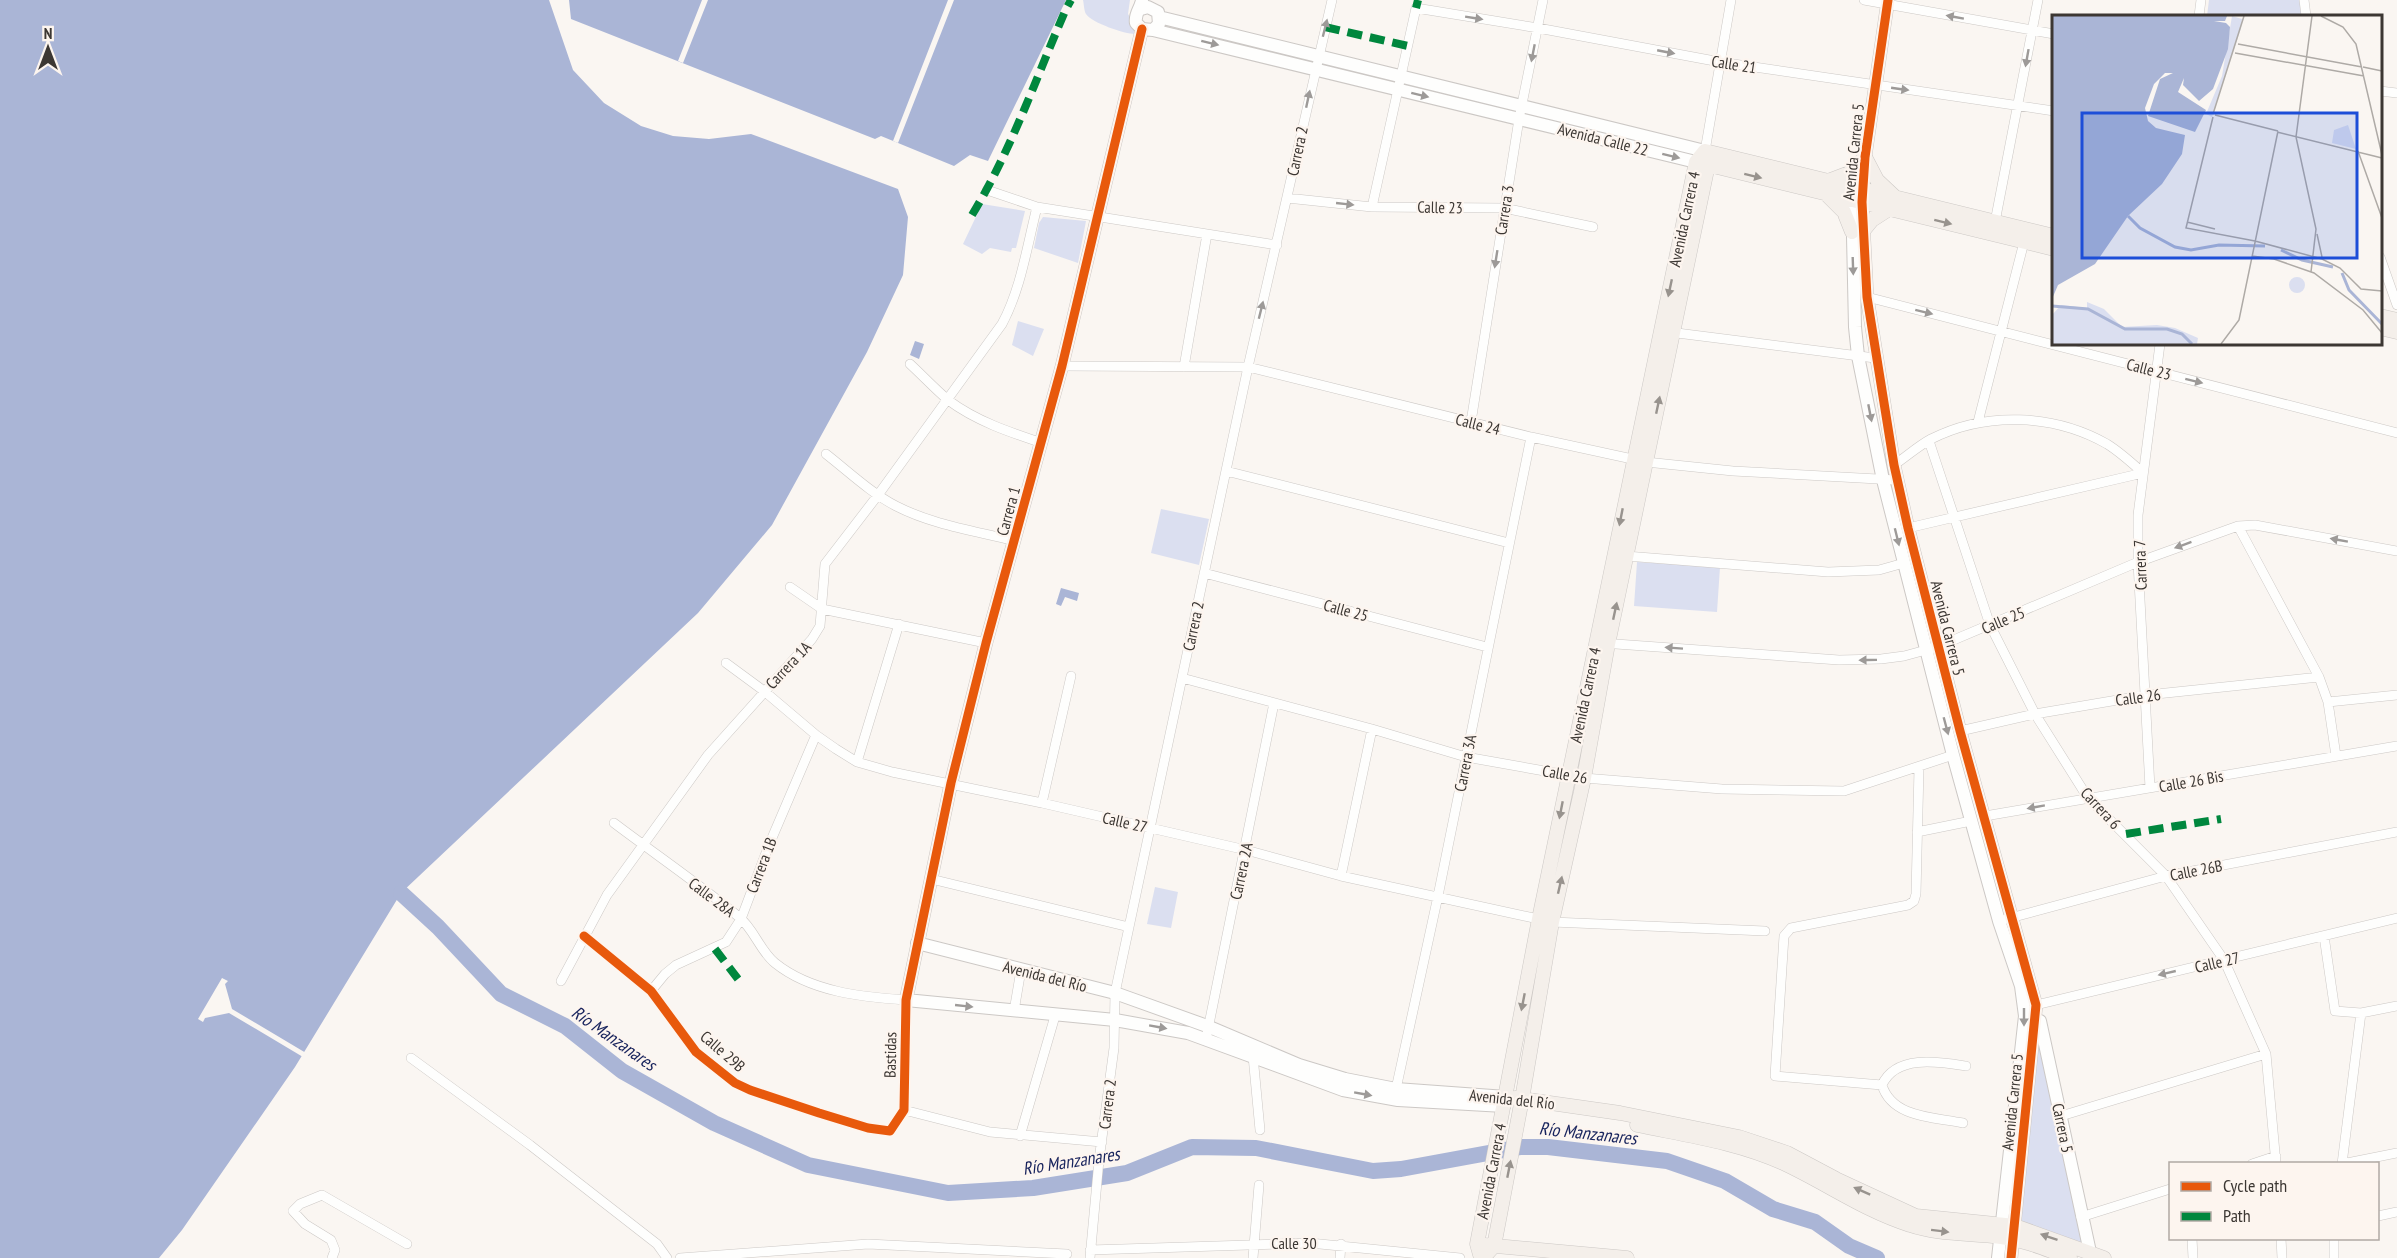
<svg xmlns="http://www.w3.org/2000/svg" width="2397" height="1258" font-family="'PT Sans Narrow',sans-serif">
<rect width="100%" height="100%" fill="#faf6f2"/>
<!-- green -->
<path fill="#dbdff0" d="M1083 0H1130L1128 14 1132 20 1135 34C1125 34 1092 23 1086 14 1084 11 1084 4 1083 0Z
M2209 0H2301L2303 16H2207Z
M982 204 1025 211 1016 248H1012L1011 252 990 248 982 254 963 244Z
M1043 217 1086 221 1078 263 1034 248 1039 223Z
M1018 321 1044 329 1033 356 1012 345Z
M1161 509 1209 519 1199 565 1151 553Z
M1637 562 1720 567 1717 612 1634 606Z
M1155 887 1178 892 1171 928 1147 924Z
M2038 1041 2083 1244 2018 1221Z"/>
<!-- water -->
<path fill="#aab5d6" d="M0 0H549L573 70 604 103 641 126 673 136 709 139 751 134 898 189 908 217 903 275 867 352 772 525 698 613 401 893 295 1067 182 1230 159 1258H0Z
M569 0H1066L988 161 970 155 954 166 881 136 875 139 571 19Z
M915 341 924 344 919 359 910 355Z
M1061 588 1079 593 1077 601 1065 597 1061 606 1056 604Z"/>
<!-- pier -->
<path fill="#faf6f2" d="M702 0H708L683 63 678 61Z
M948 0H954L898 143 893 141Z
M222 978 228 981 225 984 232 1009 306 1053 303 1057 229 1013 205 1018 203 1022 198 1019Z"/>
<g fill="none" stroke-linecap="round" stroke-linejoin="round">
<!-- river -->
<path stroke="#aab5d6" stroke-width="16" d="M401 893 438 927 501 994 565 1026 622 1071 714 1123 808 1165 948 1193 1033 1188 1127 1173 1192 1147 1256 1148 1373 1171 1401 1169 1521 1147H1548L1667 1161 1725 1181 1773 1209 1815 1222 1849 1246 1877 1258"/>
<!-- minor casing -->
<g stroke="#ccc8c5" stroke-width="10">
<path id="minor" d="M1864 0 2054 34
M2304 0 2306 16
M2199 16 2201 0
M2380 91 2397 93
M1705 151 1731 0
M987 190 1037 207 1277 245
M1287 198 1372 207 1504 208 1593 227
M1372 207 1416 8 1538 28 1720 62 2054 111
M1995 222 2038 0
M2380 257 2397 305
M1867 297 2397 433
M1669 332 1875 358
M910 364C923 376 935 389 948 400 976 421 1009 432 1042 443
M1062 366 1248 367 1531 437 1646 462 1733 471 1896 480
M1184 367 1207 234
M1471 422 1519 119 1543 0
M1978 422 2024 242
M1929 441 1990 625 2035 714 2088 798 2166 876 2224 960 2266 1054 2276 1164
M826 454C849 472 871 493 896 506 933 525 976 531 1015 541
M1894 465C1906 457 1918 446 1931 439 1986 411 2054 414 2107 444 2120 452 2132 463 2143 473
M1226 471 1509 543
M2238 526 2319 677 2328 702 2336 756
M1908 528 2143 473
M1626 556 1828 572 1879 570 1904 563
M1204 573 1487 647
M790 587 822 609 986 643
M1602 643 1839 660 1881 659 1904 656 1937 647 2138 562 2238 526 2255 525 2397 551
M726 663 764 691 816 735 836 749 857 762 892 772 1042 803 1246 850 1341 876 1552 922 1765 931
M1182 678 1372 729 1466 757 1584 778 1722 789 1844 791 1953 755
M2328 702 2397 695
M1960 731 2035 714 2147 695 2319 677
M857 762 899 624
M1919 768 1916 894 1914 901 1908 905 1791 928 1784 936 1775 1076 1882 1085C1892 1118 1934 1117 1963 1123
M2150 788 2138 562V515L2160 344
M1042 803 1071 676
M1985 816 2397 746
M1917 832 1971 821
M1341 876 1372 729
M931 879 1129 927
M1999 921 2166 876 2397 832
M584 936 651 991 696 1052 735 1083 750 1090 819 1113 868 1128 890 1131 904 1110 906 1000C862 997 811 992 775 963 760 951 754 929 739 917 699 884 655 854 614 823
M2324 936 2335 1011 2361 1013 2397 1006
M561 981 607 895 708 755 812 639 820 626 825 564 878 495 1002 324C1021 289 1027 246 1037 207
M651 991 665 974 676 965 726 942 741 919 769 845 816 735
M2036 1005 2397 918
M1014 1011 1021 970
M1206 1039 1274 703
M1253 1056 1260 1130
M411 1058 530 1145 657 1244 667 1258
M1882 1085C1896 1054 1940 1062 1966 1066
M1396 1089 1438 896 1531 437
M904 1110 990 1132 1102 1142
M2061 1116 2266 1054
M1020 1136 1055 1016
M2252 1164 2276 1156
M2342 1164 2361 1013
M2342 1164 2397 1153
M2378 1216 2397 1212
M2081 1217 2170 1189
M2192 1238 2193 1258
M2281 1238 2282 1258
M1090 1250 1310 1243 1460 1258
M332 1258 335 1250 331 1240 305 1224 293 1211 300 1204 322 1195 407 1244
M680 1258 868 1244 1067 1254
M1090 1258 1099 1160 1114 1048 1115 993 1248 367 1332 0
M1253 1258 1259 1185
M1340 1258 1341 1244
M2334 1258V1238"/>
</g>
<!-- tertiary casing -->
<g stroke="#ccc8c5" stroke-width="14">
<path id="tertiary" d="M1888 0 1865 157 1862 202 1867 297 1894 465 1908 528 1960 731 2036 1005 2011 1258
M1141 9 1148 7 1158 12 1159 24 1153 30 1142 29 1136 23C1134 14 1141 8 1142 0
M1159 17 1705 151
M1142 29 1062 366 986 643 951 783 906 1000 1115 1020 1188 1033 1343 1090 1398 1100 1504 1106
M1153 30 1696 162
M1852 191 1855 327 1858 356 1883 480 1953 755 1999 921 2021 986 2025 1016 1998 1258
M917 943 1115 993 1207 1026 1299 1065 1345 1079 1396 1089 1506 1097
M2040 1021 2090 1252"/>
</g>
<!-- secondary casing -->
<g stroke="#ccc8c5" stroke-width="15">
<path id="secondary" d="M1705 151 2054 236
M1701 163 2054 249
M1828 181 1849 173 1865 157 1877 180 1894 196
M1828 196 1844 212 1852 232
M1863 231 1872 220 1889 209
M2380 316 2397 320
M2380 328 2397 332
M1515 1098 1620 1113 1739 1137 1787 1153 1836 1179 1916 1216 2015 1226 2104 1258
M1637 1125C1685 1135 1737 1142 1783 1163 1826 1183 1865 1211 1910 1225 1939 1235 1970 1233 2001 1237 2025 1240 2048 1250 2070 1258
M1485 1245 1627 1258
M1481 1258 1477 1244 1539 919 1696 162 1705 151
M1483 1258 1494 1246 1522 1099 1552 922 1584 778 1608 644 1708 165 1705 151"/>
</g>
<!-- minor -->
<use href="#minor" stroke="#fefefd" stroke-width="9"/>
<!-- tertiary -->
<use href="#tertiary" stroke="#fefefd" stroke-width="12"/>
<!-- secondary -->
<use href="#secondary" stroke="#f4efea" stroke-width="14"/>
<!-- quiet -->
<path stroke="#00873e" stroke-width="8" stroke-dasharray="15 8" stroke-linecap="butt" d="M1416 8 1418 0
M1325 27 1408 46
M972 215C1011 151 1036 78 1066 9L1071 0
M2126 834 2221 819
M715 949 738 979"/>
<!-- cycleway casing -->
<g stroke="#fdf5ef" stroke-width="13">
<path id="cycleway" d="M1888 0 1865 157 1862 202 1867 297 1894 465 1908 528 1960 731 2036 1005 2011 1258
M584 936 651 991 696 1052 735 1083 750 1090 819 1113 868 1128 890 1131 904 1110 906 1000 951 783 986 643 1062 366 1142 29"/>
</g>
<!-- cycleway -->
<use href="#cycleway" stroke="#e8590c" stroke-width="9"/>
</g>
<!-- one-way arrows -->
<defs><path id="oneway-solid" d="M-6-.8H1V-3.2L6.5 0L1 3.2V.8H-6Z" transform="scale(1.5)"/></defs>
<g fill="#9d9a98">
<use href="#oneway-solid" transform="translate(1955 17) rotate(-170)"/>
<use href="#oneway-solid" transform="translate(1474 18) rotate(9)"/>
<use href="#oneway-solid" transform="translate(1325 28) rotate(-76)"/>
<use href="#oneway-solid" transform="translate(1210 43) rotate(14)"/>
<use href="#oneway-solid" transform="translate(1666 52) rotate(11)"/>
<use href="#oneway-solid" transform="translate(1533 53) rotate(101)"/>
<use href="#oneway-solid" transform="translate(2027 58) rotate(100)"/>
<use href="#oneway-solid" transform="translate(1900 89) rotate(8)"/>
<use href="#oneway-solid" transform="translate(1420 95) rotate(14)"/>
<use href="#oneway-solid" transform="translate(1308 99) rotate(-78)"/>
<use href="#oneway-solid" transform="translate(1671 156) rotate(14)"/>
<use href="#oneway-solid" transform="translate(1345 204) rotate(6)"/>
<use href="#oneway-solid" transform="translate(1496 259) rotate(99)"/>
<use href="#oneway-solid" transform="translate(1853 266) rotate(88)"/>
<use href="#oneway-solid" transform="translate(1261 310) rotate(-76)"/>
<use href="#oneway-solid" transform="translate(1924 312) rotate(14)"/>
<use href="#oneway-solid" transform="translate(2194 381) rotate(14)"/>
<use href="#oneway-solid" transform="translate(1870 413) rotate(79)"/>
<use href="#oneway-solid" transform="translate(1897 537) rotate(76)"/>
<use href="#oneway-solid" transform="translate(2339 540) rotate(-170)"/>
<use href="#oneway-solid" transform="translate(2183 545) rotate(160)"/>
<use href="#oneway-solid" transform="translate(1674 648) rotate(-176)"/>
<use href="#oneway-solid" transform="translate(1868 660) rotate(179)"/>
<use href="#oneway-solid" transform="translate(1946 726) rotate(75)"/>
<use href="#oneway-solid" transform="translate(2036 807) rotate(170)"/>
<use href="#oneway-solid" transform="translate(2167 973) rotate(167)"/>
<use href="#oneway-solid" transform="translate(964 1006) rotate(6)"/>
<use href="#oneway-solid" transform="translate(2024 1017) rotate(90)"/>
<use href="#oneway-solid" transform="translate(1158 1027) rotate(10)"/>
<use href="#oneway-solid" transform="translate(1363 1094) rotate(10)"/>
</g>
<g fill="#98938e">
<use href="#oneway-solid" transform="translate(1753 176) rotate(14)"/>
<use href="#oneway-solid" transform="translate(1943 222) rotate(14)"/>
<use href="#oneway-solid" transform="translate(1670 288) rotate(102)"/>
<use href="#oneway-solid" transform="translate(1658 405) rotate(-78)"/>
<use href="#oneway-solid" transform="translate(1621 517) rotate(101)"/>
<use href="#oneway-solid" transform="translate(1615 611) rotate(-78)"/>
<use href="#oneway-solid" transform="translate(1561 810) rotate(101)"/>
<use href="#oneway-solid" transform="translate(1560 885) rotate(-77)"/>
<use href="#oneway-solid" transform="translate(1523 1002) rotate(101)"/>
<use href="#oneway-solid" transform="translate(1509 1169) rotate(-79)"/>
<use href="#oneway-solid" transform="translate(1862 1191) rotate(-156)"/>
<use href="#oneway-solid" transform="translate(1940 1231) rotate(7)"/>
<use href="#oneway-solid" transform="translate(2049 1237) rotate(-161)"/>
</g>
<g text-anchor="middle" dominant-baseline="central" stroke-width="4.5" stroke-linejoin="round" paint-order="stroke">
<!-- street labels -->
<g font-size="16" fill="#3c3733" stroke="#fdf5ef">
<text transform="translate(1734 64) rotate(9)">Calle 21</text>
<text transform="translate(1603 139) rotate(14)">Avenida Calle 22</text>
<text transform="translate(1297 151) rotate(-78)">Carrera 2</text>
<text transform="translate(1853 152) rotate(-84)">Avenida Carrera 5</text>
<text transform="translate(1440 207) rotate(1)">Calle 23</text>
<text transform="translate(1504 210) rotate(-81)">Carrera 3</text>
<text transform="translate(1684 219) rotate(-78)">Avenida Carrera 4</text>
<text transform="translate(2149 369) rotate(14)">Calle 23</text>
<text transform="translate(1478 424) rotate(14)">Calle 24</text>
<text transform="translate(1008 511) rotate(-75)">Carrera 1</text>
<text transform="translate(2140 565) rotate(-92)">Carrera 7</text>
<text transform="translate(1346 610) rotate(15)">Calle 25</text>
<text transform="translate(2003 620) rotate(-23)">Calle 25</text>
<text transform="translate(1193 626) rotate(-78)">Carrera 2</text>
<text transform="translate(1948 628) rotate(76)">Avenida Carrera 5</text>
<text transform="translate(788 665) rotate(-47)">Carrera 1A</text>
<text transform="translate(1585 695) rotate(-78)">Avenida Carrera 4</text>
<text transform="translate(2138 697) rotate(-8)">Calle 26</text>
<text transform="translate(1465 763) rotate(-79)">Carrera 3A</text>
<text transform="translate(1565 774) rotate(10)">Calle 26</text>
<text transform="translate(2191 781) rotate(-10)">Calle 26 Bis</text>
<text transform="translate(2101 808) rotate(47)">Carrera 6</text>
<text transform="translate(1125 822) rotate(13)">Calle 27</text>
<text transform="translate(761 865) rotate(-69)">Carrera 1B</text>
<text transform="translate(2196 870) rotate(-11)">Calle 26B</text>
<text transform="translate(1241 871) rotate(-78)">Carrera 2A</text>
<text transform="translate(712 897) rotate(37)">Calle 28A</text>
<text transform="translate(2217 962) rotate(-13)">Calle 27</text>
<text transform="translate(1045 976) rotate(14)">Avenida del Río</text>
<text transform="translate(723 1051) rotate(41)">Calle 29B</text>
<text transform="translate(890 1055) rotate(-89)">Bastidas</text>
<text transform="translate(1512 1099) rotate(6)">Avenida del Río</text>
<text transform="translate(2012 1102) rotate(-84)">Avenida Carrera 5</text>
<text transform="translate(1107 1104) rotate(-83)">Carrera 2</text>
<text transform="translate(2063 1128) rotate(78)">Carrera 5</text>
<text transform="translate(1491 1171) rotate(-79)">Avenida Carrera 4</text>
<text x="1294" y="1243">Calle 30</text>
</g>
<!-- water labels -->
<g font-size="18" font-style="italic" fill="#16225c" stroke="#fdf5ef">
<text transform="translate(614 1038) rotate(35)">Río Manzanares</text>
<text transform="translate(1588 1133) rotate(6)">Río Manzanares</text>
<text transform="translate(1071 1161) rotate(-9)">Río Manzanares</text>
</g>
</g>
<!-- overview -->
<g transform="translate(2052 15)">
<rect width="330" height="330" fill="#faf6f2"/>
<path d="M180 1 190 4 189 13 160 102 154 99 170 61ZM296 110 304 134 280 128 282 115ZM237 270a8 8 0 1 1 16 0a8 8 0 1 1-16 0ZM35 287 52 294 70 312 105 310 123 313 146 323 145 329H0V300L9 290 35 293Z" fill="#dbdff0"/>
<path d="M0 1H175L173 6H162L174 8 178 12 176 34 161 74 147 86 131 70 132 63 126 77 154 95 143 117 96 101 108 64 121 58H113L102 69 93 93 96 106 104 113 133 120 130 139 110 169 76 201 43 249 6 270 0 284Z" fill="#aab5d6"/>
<path fill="none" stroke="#aab5d6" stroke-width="3" d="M76 201 88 213 123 232 139 235 167 230 213 231M229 235 250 245 281 252M290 258 297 275 330 309M0 291 36 294 73 314H115L130 319 140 329"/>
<path fill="none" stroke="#aeaaa6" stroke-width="1.5" d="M269 1 291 12 304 29 330 140M186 29 310 52M183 38 312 61M311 52 330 56M161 99 192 1M163 100 226 116M161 102 134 213 203 226M225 117 330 143M306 136 330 203M135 207 163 214M265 219 270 242M203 226 270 244 288 253 309 274 330 276M200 241 222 244 262 258 311 295 330 318M259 257 264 214 244 122 260 1M169 329 187 305 226 116"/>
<path fill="#1d4ed8" fill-opacity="0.15" stroke="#1d4ed8" stroke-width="3" d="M30 98H305V243H30Z"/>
<rect width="330" height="330" fill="none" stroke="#3c3733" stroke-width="3"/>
</g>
<!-- legend -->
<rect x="2169" y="1162" width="210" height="78" fill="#fdf5ef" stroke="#b0a9a4" stroke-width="1.5"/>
<rect x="2181" y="1182" width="30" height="9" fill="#e8590c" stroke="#b0a9a4" stroke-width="1.5"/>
<text x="2223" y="1192" font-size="18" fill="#3c3733">Cycle path</text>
<rect x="2181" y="1212" width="30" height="9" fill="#00873e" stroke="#b0a9a4" stroke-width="1.5"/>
<text x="2223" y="1222" font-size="18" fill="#3c3733">Path</text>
<!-- north arrow -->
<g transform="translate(48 48)" stroke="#fdf5ef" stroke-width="4.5" paint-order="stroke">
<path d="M0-4.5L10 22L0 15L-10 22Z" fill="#3c3733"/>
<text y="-9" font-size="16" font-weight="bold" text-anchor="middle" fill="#3c3733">N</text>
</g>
</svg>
